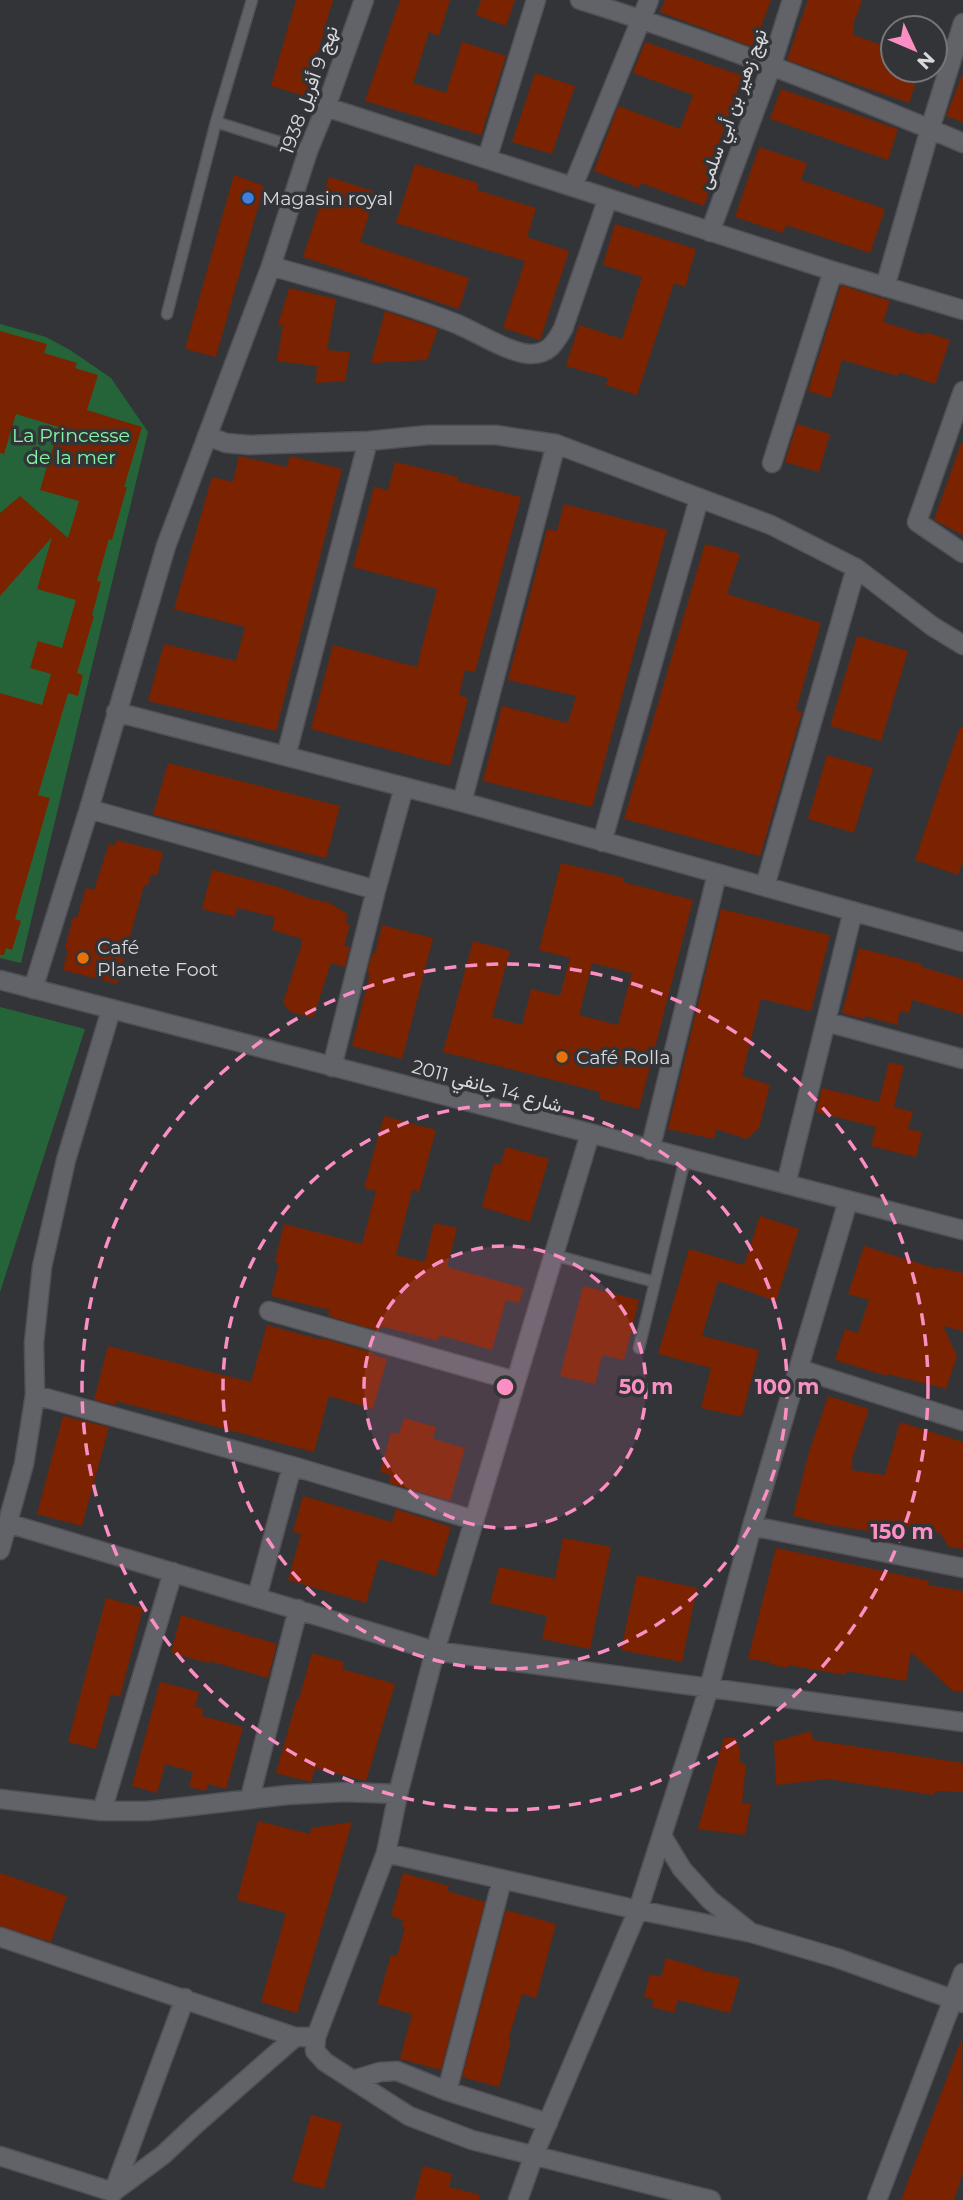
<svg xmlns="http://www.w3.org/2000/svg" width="963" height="2200" font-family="Montserrat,Vazirmatn,sans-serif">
<rect width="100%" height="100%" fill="#333438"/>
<!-- green -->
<path fill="#256439" d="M0 324 46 337 70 350 111 378 148 432 21 963 0 958Z
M0 1007 85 1029 0 1292Z"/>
<!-- building -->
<path fill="#7b2300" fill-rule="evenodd" d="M296 0H333L305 96 271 86Z
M400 0H450L439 36 429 32 413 83 446 93 462 42 506 56 481 135 365 101Z
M481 0H515L506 26 476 15Z
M665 0H771L753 47 660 12Z
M808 0H862L854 22 853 35 893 49V70H920L909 103 787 60Z
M645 42 743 76 708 174 714 176 704 206 641 183 639 188 594 171 618 106 680 129 693 95 633 73Z
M535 73 575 86 552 154 512 142Z
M962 76H963V122L946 116Z
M781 89 898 129 888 160 770 119Z
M759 147 807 163 801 180 885 209 870 253 786 225 783 233 735 217Z
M415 164 478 183 477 190 536 208 527 237 569 251 540 340 503 328 525 261 396 223Z
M234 175 264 186 216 357 185 349Z
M329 177 376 192 360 242 469 278 459 309 303 257Z
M615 224 696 249 685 287 674 283 637 395 606 385 608 378 566 366 579 325 622 339 642 277 603 265Z
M841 285 890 301 883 322 924 335 925 332 950 340 935 384 899 372 898 376 842 360 831 398 808 391Z
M289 288 336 299 327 350 350 352 345 381 316 383 317 366 277 361 283 326 278 325Z
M385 311 438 329 427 360 371 363Z
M0 331 47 344 44 353 77 363 75 368 98 375 87 410 142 427 124 487H127L112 540 109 539 97 581 101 582 92 615 94 616 77 673 83 675 78 696 68 693 38 795 50 798 15 919 21 921 12 950 6 948 4 955H0V693L42 705 51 674 30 668 38 641 62 648 76 600 37 589 52 537 0 596V513L20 496 68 538 79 501 40 490 59 427 16 414 4 454 0 453Z
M797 424 830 434 819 472 785 462Z
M961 444H963V535L934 520Z
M239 456 287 467 290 456 342 469 276 731 148 701 164 644 236 661 245 627 174 609 212 477 233 482Z
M395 462 458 477V481L521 497 475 672 465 670 459 695 468 698 450 766 311 729 333 645 417 667 437 589 353 567 374 487 388 490Z
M564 504 667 530 592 807 483 781 502 706 568 723 576 696 508 680 547 529 557 531Z
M705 544 740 554 727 594 821 623 796 710 802 712 760 856 624 819Z
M857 636 908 651 881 741 830 726Z
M960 727H963V861L958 875 915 860Z
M827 755 873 768 854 833 808 819Z
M168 763 340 806 326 858 153 815Z
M116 840 163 852 157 876 151 874 148 886 144 885 117 984 63 970 68 950 65 949 73 917 77 918 86 888 94 890 109 844 115 845Z
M561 863 624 878 623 882 693 900 639 1109 599 1099 600 1092 443 1052 473 941 510 951 492 1017 522 1025 531 989 560 996 570 958 539 950ZM592 963 632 973 618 1025 579 1015Z
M212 870 278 887 308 898 330 903 347 914 346 923 350 924 344 946 350 947 345 967 331 963 313 1018 291 1012 283 1003 302 944 301 943 302 939 272 930 275 917 237 908 235 917 202 909Z
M721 909 830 935 811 1011 761 999 742 1076 770 1085 759 1128 747 1139 716 1129 714 1139 668 1129Z
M382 925 433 938 402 1059 352 1046 370 974 367 973 372 954H375Z
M859 948 921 964V967L963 979V1015L912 1000 909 1013 900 1011 897 1025 865 1016 864 1019 842 1013Z
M889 1062 904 1066 894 1107 913 1112 908 1129 922 1132 916 1157 871 1146 876 1127 816 1112 822 1088 879 1102Z
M384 1116 436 1130 419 1192 412 1190 396 1255 425 1262 434 1223 457 1228 447 1267 524 1288 519 1303 506 1300 492 1350 439 1335 438 1341 381 1326 379 1331 328 1316 330 1310 271 1296 279 1263 275 1262 284 1224 362 1244 376 1191 364 1188Z
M506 1147 549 1159 530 1222 482 1207 494 1163 500 1165Z
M760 1216 799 1229 776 1301 718 1281 702 1336 759 1350 742 1417 701 1408 711 1368 658 1354 689 1249 744 1265Z
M864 1246 937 1269V1267L963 1273V1331L943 1326 957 1356 946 1389 888 1374 887 1376 835 1360 845 1329 858 1333 869 1300 848 1294Z
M583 1286 639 1300 624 1360 602 1355 595 1384 560 1376Z
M267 1325 322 1340V1338L373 1353V1355L387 1359 373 1409 329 1396 314 1452 116 1401 115 1405 94 1400 108 1346 251 1382Z
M828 1396 869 1409 851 1462 853 1463 851 1470 885 1475 900 1422 963 1442V1549L949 1547 940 1533 890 1523 888 1534 830 1525 793 1516 809 1452Z
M63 1416 109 1427 82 1526 37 1514Z
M404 1418 436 1427 433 1439 465 1448 450 1501 389 1483 391 1475 380 1472 391 1432 399 1434Z
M303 1496 392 1522 396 1509 451 1527 436 1576 379 1559 366 1603 288 1580 301 1534 293 1532Z
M563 1538 611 1547 590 1649 542 1639 547 1616 490 1603 499 1567 555 1579Z
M776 1548 929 1581 928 1585 963 1591V1692L953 1691 911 1652 906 1681 846 1671V1675L788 1665 787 1668 770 1664V1662L748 1659Z
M637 1575 697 1588 682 1662 621 1650Z
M106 1598 143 1608 120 1697 111 1694 96 1749 68 1742Z
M181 1615 277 1644 268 1678 210 1661 209 1663 171 1653Z
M312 1653 344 1662 342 1669 395 1684 366 1781 315 1768 311 1782 276 1773 297 1699H299Z
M160 1682 199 1692 195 1707 203 1709 202 1716 243 1727 226 1789 208 1784 206 1791 189 1787 193 1772 165 1764 157 1793 132 1786Z
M811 1731 813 1740 963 1763V1792L935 1791 934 1795 827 1779 776 1785 774 1742Z
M724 1738H735L740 1750V1762L746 1765 742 1803 751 1804 745 1835 698 1829Z
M258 1821 310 1834 311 1828 352 1822 297 2013 261 2002 286 1913 237 1900Z
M0 1873 67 1896 51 1942 0 1926Z
M403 1873 449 1886 447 1891 485 1902 441 2070 400 2059 412 2014 377 2004 391 1955 397 1956 405 1927 401 1926 403 1920 391 1916Z
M506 1910 556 1924 536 1998 522 1994 508 2040 511 2041 499 2087 462 2077Z
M666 1958 701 1968V1970L740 1978 730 2013 678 2000 674 2013 652 2007 654 2000 644 1997 650 1974 661 1977Z
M962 2038 963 2172 954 2200H901Z
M311 2115 342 2123 324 2189 292 2181Z
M423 2166 452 2174 449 2187 480 2195 479 2200H414Z"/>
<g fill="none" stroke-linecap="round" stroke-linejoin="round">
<!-- service casing -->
<g stroke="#505055" stroke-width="13">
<path id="service" d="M216 122 308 151
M167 314 216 122 252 0
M554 1255 655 1282
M639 1348 685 1159"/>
</g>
<!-- minor casing -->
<g stroke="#505055" stroke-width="21">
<path id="minor" d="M580 0C710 40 838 90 963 143
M326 107 833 271 963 310
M487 159 536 0
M573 186 649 0
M710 232 771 67 792 0
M271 266C333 284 396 300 457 324 476 332 511 354 531 354 549 354 555 343 563 329L608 198
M885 287 930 129 963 23
M963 391 917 522 963 553
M207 436 226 443 250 445 368 441 428 435H496L556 444 771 525 856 568 932 626 963 645
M772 463 833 271
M116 712 462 802 963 942
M286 756 368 441
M462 802 556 444
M89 809 376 890
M602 842 699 499
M765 886 856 568
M33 989 89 809 166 546 271 266 308 151 326 107 364 0
M827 1022 963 1059
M332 1067 376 890 404 787
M590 1134 435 1651 398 1794 386 1853 316 2037 315 2051 325 2062 409 2116 472 2140 711 2200
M650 1150 717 874
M786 1184 853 911
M269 1311 515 1381
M799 1369 963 1421
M35 1395 292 1466 474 1520
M7 1523 435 1651 963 1722
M752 1526 963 1568
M0 1550 24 1464 35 1395 34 1343 42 1267 66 1160 111 1010
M257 1597 292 1466
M250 1798 298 1609
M0 1799 102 1811H148L287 1795 345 1792 398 1794
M102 1811 173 1572
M662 1836 682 1869 710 1900 749 1931
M386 1853 638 1910 752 1933 837 1958 963 2003
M0 1937 295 2037H316
M353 2080 380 2072 397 2071 447 2091 548 2123
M447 2091 502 1880
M0 2156 113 2192
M113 2192 163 2155 196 2124 295 2037
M113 2193 185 1998
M518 2200 534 2155 638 1910 709 1688 752 1526 848 1201
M877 2200 963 1973"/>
</g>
<!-- tertiary casing -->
<g stroke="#505055" stroke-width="21">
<path id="tertiary" d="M0 980 963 1230"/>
</g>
<!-- service -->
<use href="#service" stroke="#626369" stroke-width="10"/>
<!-- minor -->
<use href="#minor" stroke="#626369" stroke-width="18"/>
<!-- tertiary -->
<use href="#tertiary" stroke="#626369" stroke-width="18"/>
</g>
<!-- distance rings -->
<circle cx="505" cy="1387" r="141" fill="#fb8fc4" fill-opacity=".12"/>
<g fill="none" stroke="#fb8fc4" stroke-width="3.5" stroke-dasharray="12 9">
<circle cx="505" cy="1387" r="141"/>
<circle cx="505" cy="1387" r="282"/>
<circle cx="505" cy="1387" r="423"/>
</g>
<!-- markers -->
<circle fill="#3f7fe0" stroke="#333438" stroke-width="2.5" cx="248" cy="198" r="7"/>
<g fill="#e8710a" stroke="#333438" stroke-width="2.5">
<circle cx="83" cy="958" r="7"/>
<circle cx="562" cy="1057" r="7"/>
</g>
<g text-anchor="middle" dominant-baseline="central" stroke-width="7" stroke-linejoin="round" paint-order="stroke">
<!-- street labels -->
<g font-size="19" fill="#d9d9dc" stroke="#333438">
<text transform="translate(309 90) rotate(-70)">نهج 9 أفريل 1938</text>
<text transform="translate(732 109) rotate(-70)">نهج زهير بن أبي سلمى</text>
<text transform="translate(487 1086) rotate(15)">شارع 14 جانفي 2011</text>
</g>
<!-- poi labels -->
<g font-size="19" fill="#d9d9dc" stroke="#333438" text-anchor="start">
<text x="262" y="198">Magasin royal</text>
<text x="97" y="947">Café<tspan x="97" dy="22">Planete Foot</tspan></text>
<text x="576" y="1057">Café Rolla</text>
</g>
<!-- park labels -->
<g font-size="19" fill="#83f8a4" stroke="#333438">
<text x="71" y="435">La Princesse<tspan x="71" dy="22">de la mer</tspan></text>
</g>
</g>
<circle cx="505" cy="1387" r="10" fill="#fb8fc4" stroke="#333438" stroke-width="3.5"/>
<g font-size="21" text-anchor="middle" font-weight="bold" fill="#fb8fc4" stroke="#333438" stroke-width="7" stroke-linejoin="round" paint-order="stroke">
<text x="646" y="1394">50 m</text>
<text x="787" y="1394">100 m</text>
<text x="902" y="1539">150 m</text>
</g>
<!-- north arrow -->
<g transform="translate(914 49) rotate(134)"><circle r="33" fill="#333438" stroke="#75767a" stroke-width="2"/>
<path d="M0-5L12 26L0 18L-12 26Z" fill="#fb8fc4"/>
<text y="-10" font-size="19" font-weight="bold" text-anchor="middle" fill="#d9d9dc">N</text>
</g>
</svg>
